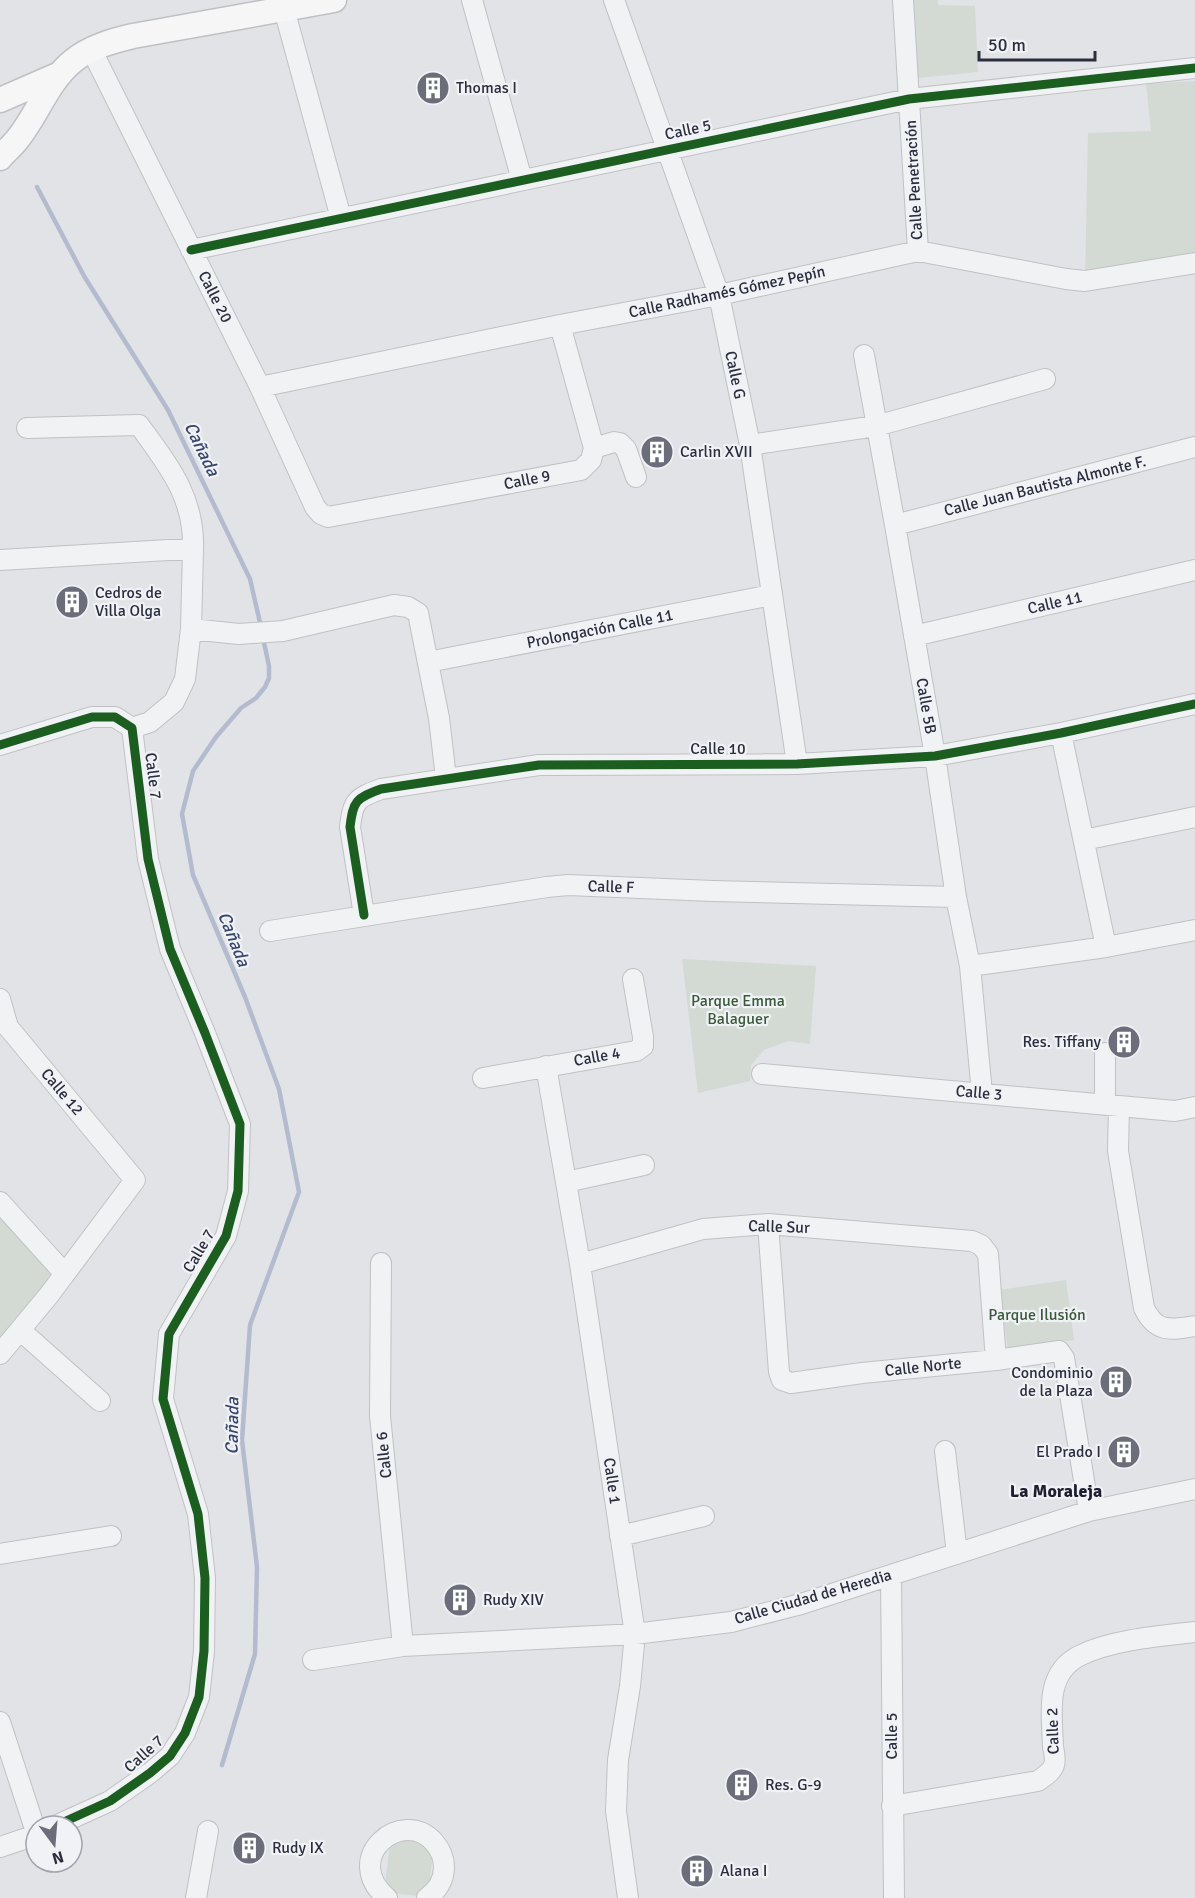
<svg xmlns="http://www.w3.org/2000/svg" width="1195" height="1898" font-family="Signika,sans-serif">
<rect width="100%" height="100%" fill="#e2e3e7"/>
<!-- green -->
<path fill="#d2dad3" d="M912 0H938V5L975 6 978 72 918 78Z
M1195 81V263L1085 281 1088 133 1151 131 1146 84Z
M682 959 816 966 810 1044 788 1041 764 1050 751 1065 750 1081 698 1093Z
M0 1203 65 1274 0 1353Z
M1066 1280 1074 1340 1008 1350 999 1290Z
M391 1837 434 1843 428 1897 384 1892Z"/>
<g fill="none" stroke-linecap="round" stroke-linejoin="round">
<!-- stream -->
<path stroke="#b3bbcf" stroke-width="4.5" d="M37 187 84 276 168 410 250 579 261 627
M222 1765 255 1654 257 1567 242 1440 250 1325 299 1192 279 1089 245 997 193 875 182 814 193 771 216 737 241 708 256 698 265 687 269 678V666L263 638"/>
<!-- minor casing -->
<g stroke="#c1c1c5" stroke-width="22">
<path id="minor" d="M472 0 522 180
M614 0 719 295 750 445 797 764
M903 0 918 251
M284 9 341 218
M91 49 260 387 315 507 321 514 328 517 581 470 591 460 594 448 560 325
M191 250 909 99 1195 68
M864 355 895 525 935 756 956 897 970 966 982 1093
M260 387 560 325 719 295 918 251 1066 279 1085 281 1195 263
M27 428 139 425C168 465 195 497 193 550
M750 445 876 426 1045 379
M594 448 614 442 620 443 626 449 636 477
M895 525 1195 447
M0 560 168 550H193L191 629 185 679 174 702 150 722 132 728
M191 629 239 634 283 631 394 605 408 607 418 613 439 718 446 778
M914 636 1195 570
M428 662 772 595
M1061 733 1106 947
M0 745 92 717H115L132 728 148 859 170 949 205 1033 240 1124 238 1191 226 1236 169 1334 163 1399 198 1514 205 1578 204 1651 199 1697 185 1733 170 1756 150 1773 110 1801 55 1826
M1084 840 1195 817
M364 915 350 827C353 801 356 798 381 789L539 765 797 764 935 756 1061 733 1195 704
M270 931 547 887 568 885 713 891 956 897
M970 966 1106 947 1195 930
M0 999 8 1027 135 1180 49 1295 0 1354
M546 1066 580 1264 635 1634 630 1686 618 1760 616 1811 628 1898
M762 1074 1175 1111 1195 1107
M483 1078 636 1051 643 1046V1037L633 979
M1105 1105V1053
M1119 1106 1118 1151 1144 1308C1156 1333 1170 1330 1195 1326
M566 1182 644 1165
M0 1202 65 1274
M768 1224 779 1372 782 1380 791 1383 862 1373 996 1360 1059 1351 1064 1358 1089 1511
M381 1263 380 1416 403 1646
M580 1264 703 1229 768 1224 972 1241 981 1245 988 1254 996 1360
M20 1330 100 1401
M945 1451 957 1554
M620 1536 704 1516
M0 1554 111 1536
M891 1575 894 1898
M313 1660 403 1646 635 1634 731 1622 801 1604 1089 1511 1195 1489
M0 1722 36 1832
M892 1806 1038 1781C1043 1777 1052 1772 1054 1765 1056 1760 1054 1752 1053 1747 1052 1715 1044 1674 1079 1656 1111 1640 1159 1636 1195 1632
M0 1847 36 1835
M196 1898 208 1831
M387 1898C340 1858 402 1806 434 1842 440 1849 444 1857 444 1867 444 1880 437 1891 427 1898"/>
</g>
<!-- major casing -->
<g stroke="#bfc0c4" stroke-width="27">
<path id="major" d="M0 100 60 74
M0 158C5 152 11 147 16 141 37 116 47 82 73 61 90 47 112 41 133 36L334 0"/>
</g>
<!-- minor -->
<use href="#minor" stroke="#f1f2f4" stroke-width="20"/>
<!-- major -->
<use href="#major" stroke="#f6f6f6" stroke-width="24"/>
<!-- cycleway casing -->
<g stroke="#f0f2f6" stroke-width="13">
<path id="cycleway" d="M191 250 909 99 1195 68
M0 745 92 717H115L132 728 148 859 170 949 205 1033 240 1124 238 1191 226 1236 169 1334 163 1399 198 1514 205 1578 204 1651 199 1697 185 1733 170 1756 150 1773 110 1801 55 1826
M364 915 350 827C353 801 356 798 381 789L539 765 797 764 935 756 1061 733 1195 704"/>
</g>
<!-- cycleway -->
<use href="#cycleway" stroke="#1b5e20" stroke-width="9"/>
</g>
<!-- icons -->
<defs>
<g id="building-disc" transform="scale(1.725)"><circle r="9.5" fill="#6b6d7a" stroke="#f0f2f6"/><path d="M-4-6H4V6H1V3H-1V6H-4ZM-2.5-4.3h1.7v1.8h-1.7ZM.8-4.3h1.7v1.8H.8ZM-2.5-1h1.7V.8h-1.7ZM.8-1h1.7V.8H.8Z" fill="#fff"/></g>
</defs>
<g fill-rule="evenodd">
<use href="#building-disc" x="433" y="88"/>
<use href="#building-disc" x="657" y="452"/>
<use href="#building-disc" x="72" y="602"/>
<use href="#building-disc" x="1124" y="1042"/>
<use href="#building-disc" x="1116" y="1382"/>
<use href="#building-disc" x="1124" y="1452"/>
<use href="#building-disc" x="460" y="1600"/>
<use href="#building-disc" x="742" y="1785"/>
<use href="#building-disc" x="249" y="1848"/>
<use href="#building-disc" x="697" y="1871"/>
</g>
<g text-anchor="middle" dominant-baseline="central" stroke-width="4.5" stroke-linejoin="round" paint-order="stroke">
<!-- poi labels -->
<g font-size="16" fill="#2b2e3f" stroke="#f0f2f6" text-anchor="start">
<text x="456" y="88">Thomas I</text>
<text x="680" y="452">Carlin XVII</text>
<text x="95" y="593">Cedros de<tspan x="95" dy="18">Villa Olga</tspan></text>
<text x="1101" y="1042" text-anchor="end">Res. Tiffany</text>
<text x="1093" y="1373" text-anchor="end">Condominio<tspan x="1093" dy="18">de la Plaza</tspan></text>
<text x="1101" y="1452" text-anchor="end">El Prado I</text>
<text x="483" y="1600">Rudy XIV</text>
<text x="765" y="1785">Res. G-9</text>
<text x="272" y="1848">Rudy IX</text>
<text x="720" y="1871">Alana I</text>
</g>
<!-- street labels -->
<g font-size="16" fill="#2b2e3f" stroke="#f0f2f6">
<text transform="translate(688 130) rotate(-12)">Calle 5</text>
<text transform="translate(914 180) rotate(-93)">Calle Penetración</text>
<text transform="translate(727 292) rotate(-12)">Calle Radhamés Gómez Pepín</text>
<text transform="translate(215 297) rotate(63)">Calle 20</text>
<text transform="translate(735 375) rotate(78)">Calle G</text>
<text transform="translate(527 480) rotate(-11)">Calle 9</text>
<text transform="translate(1045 486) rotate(-14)">Calle Juan Bautista Almonte F.</text>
<text transform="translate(1055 603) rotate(-13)">Calle 11</text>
<text transform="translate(600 629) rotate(-11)">Prolongación Calle 11</text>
<text transform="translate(926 706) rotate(80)">Calle 5B</text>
<text x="718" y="749">Calle 10</text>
<text transform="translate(153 776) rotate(83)">Calle 7</text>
<text transform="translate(611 887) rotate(2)">Calle F</text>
<text transform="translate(597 1057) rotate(-10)">Calle 4</text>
<text transform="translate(62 1092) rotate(50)">Calle 12</text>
<text transform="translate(979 1093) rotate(5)">Calle 3</text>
<text transform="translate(779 1227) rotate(2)">Calle Sur</text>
<text transform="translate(199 1251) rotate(-60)">Calle 7</text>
<text transform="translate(923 1367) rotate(-6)">Calle Norte</text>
<text transform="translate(384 1455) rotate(-96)">Calle 6</text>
<text transform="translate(612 1481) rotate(82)">Calle 1</text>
<text transform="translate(813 1597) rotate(-16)">Calle Ciudad de Heredia</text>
<text transform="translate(1053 1731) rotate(-92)">Calle 2</text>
<text transform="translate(892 1736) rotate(-90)">Calle 5</text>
<text transform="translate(144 1754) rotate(-42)">Calle 7</text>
</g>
<!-- park labels -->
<g font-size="16" fill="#395939" stroke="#f0f2f6">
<text x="738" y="1001">Parque Emma<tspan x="738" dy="18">Balaguer</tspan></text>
<text x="1037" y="1315">Parque Ilusión</text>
</g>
<!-- water labels -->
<g font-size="18" font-style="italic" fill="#38466f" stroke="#f0f2f6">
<text transform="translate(202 449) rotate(64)">Cañada</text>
<text transform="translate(234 939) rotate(68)">Cañada</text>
<text transform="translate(232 1426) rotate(-89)">Cañada</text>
</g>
<!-- neighbourhood labels -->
<g font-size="18" font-weight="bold" fill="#1d1f30" stroke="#f0f2f6">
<text x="1056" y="1491">La Moraleja</text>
</g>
</g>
<!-- north arrow -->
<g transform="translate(54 1844) rotate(164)"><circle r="28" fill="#f0f2f6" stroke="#a1a4ad" stroke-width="1.5"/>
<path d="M0-4.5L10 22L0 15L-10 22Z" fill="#6b6d7a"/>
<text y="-9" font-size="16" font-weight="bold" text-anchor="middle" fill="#2b2e3f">N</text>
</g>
<!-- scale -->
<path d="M979 51v9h116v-9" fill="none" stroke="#2b2e3f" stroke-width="3"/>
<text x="988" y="51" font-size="18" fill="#2b2e3f" stroke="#f0f2f6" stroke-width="4.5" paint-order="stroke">50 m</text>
</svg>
